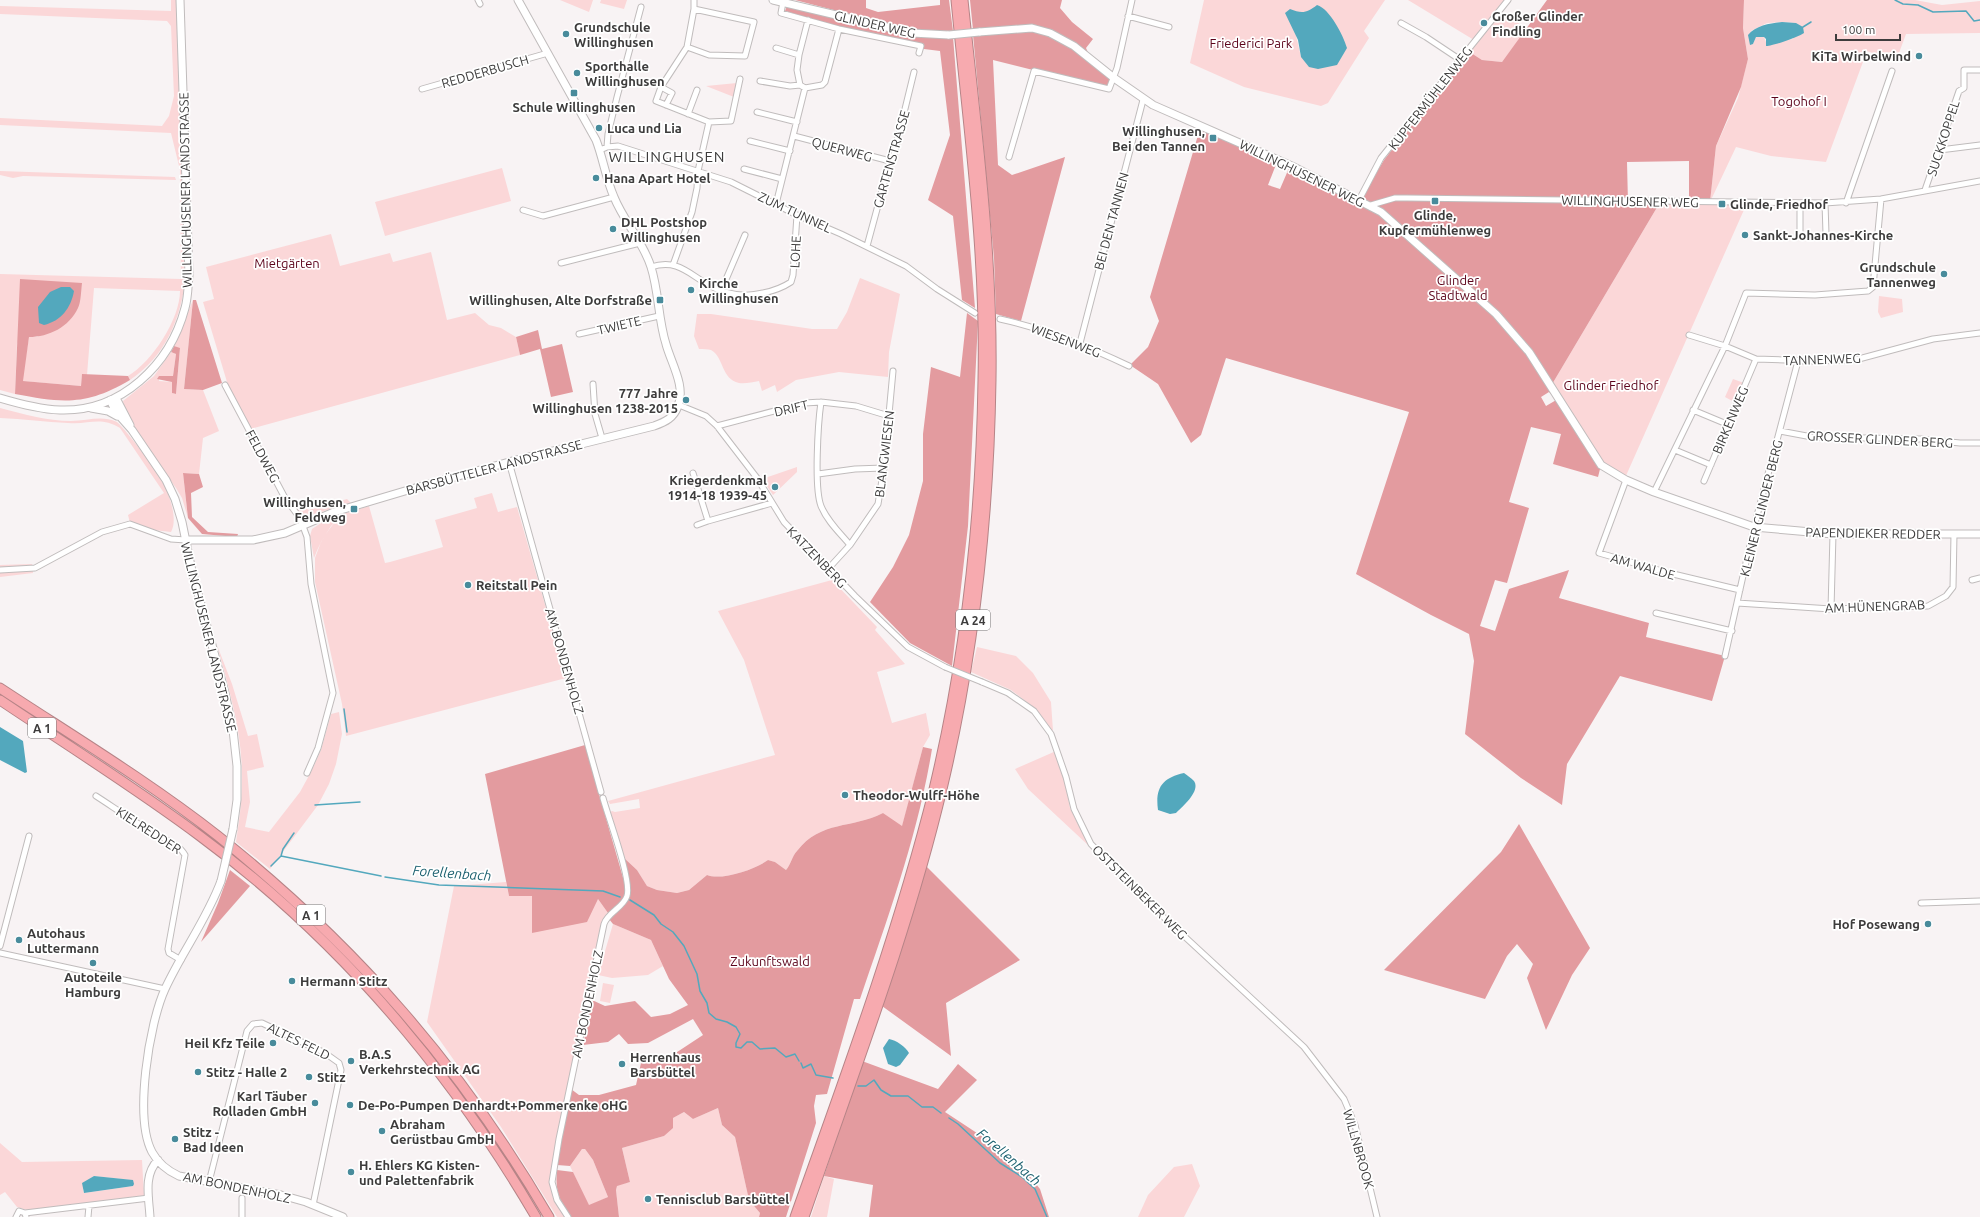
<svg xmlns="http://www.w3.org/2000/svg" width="1980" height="1217" font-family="Ubuntu,sans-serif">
<rect width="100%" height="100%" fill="#f8f3f4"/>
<!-- green -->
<path fill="#fbd7d8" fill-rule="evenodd" d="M171 0H177L186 276C181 318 166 356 130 380L128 376C152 362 180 319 180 291L94 288 87 375H82L81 386 22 381 29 337H37L78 308 17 343 15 394 0 390V274L181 279 180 170 171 133 0 125V118L162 126 169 116 174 96 171 26 167 21 0 14V6L171 11Z
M560 0H593L589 12Z
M601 0H627L624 9 600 3Z
M1204 0H1385L1364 31 1369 38 1328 103 1321 106 1244 87 1190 63ZM1290 10 1301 13 1309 11 1301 57Z
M1408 0H1506L1474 40Z
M1744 0H1915L1942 5 1980 1V33L1906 34 1896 61 1867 51 1826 162 1771 156 1736 147 1710 202 1716 146 1738 98 1748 59 1743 28ZM1782 22 1796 23 1793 39 1784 40 1772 44 1766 42 1764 37H1756L1753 44 1751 31 1767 23Z
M1500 11 1527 29 1502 62 1482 60 1468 51Z
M737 83 734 97 706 86Z
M502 168 511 201 385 236 375 202Z
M0 171 175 177 176 180 23 176 13 178 0 175Z
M1709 203H1747L1625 478 1601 465 1551 386 1659 204Z
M331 234 340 266 390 253 393 262 431 252 447 320 475 313 489 325 501 328 516 337 520 355 250 429 227 382 203 302 214 299 206 267Z
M860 278 900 294 889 352 888 377 839 372 796 380 777 392 775 385 762 391 759 381C753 382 745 384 739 383 721 379 724 357 711 350 708 349 703 349 699 349L694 336 697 314H711L812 329H837L847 312Z
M1879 296 1902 299 1903 312 1881 318 1878 312Z
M193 300 184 389 203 390 219 431 203 438 199 474 183 473 188 518 182 498 176 488C165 471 124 418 123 401L154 376 171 352 176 354 173 376H159V381L172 382V393L176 394 180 349 174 346Z
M1733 379 1744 383 1736 403 1725 397Z
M0 408C23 414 47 421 71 421 88 421 101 415 117 422 129 433 156 470 164 485 170 496 178 520 171 532L154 530 130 523 128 515 164 493 120 428C100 416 89 425 68 423 46 422 23 419 0 418Z
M797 467V472L773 495 762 479Z
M492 493 498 512 517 507 566 678 346 736 342 704 315 582V558L321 542 331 526 343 514 369 506 385 563 390 562 443 547 435 520 477 508 474 498Z
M347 499 352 504 324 511 308 519 301 515 290 500 309 510Z
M343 514C329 527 321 540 314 558L310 536 312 529 327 519Z
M32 564 33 573 0 577V565Z
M832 580 877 627 875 630 905 664 877 672 892 723 926 713 930 735 923 747 902 827 883 813C852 829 821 820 797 851 792 856 791 864 786 870L775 862 768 860C756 869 721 881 707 875L689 890 677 893 657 890 647 886 637 870 623 857 609 813 612 811 615 812 640 808 639 799 610 804 608 801 775 755 744 660 718 611Z
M217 645 232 684 248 736 257 734 264 767 247 771 250 802 245 827 269 832 300 792 312 770 321 750 331 714 339 712 342 734 336 764 329 784 318 805 270 869 236 842C239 822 242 802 242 781 243 734 229 689 217 645Z
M977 647 1016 656 1033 673 1051 702 1053 731 1036 709 1011 690 971 672Z
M1056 751 1064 778 1070 808 1089 846 1028 789 1015 769Z
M506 882 509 896H532V933L598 899 608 913 604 918 601 927 550 1182 553 1198 565 1217H557L501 1127 427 1022 454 886Z
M613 924 651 940 663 966 648 975 612 978 598 975Z
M603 983 614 985 610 1003 600 1001Z
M718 1108 722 1125 735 1137 749 1200 760 1213 759 1217H619L616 1190 617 1185 630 1182 622 1148 664 1136 673 1118 684 1112 693 1119Z
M0 1143 22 1162 142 1160 144 1196 27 1210 17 1207 5 1192 0 1195ZM94 1176 131 1180 133 1186 84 1193 83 1190 85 1182Z
M582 1149H585L593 1160 608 1197 589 1206 570 1166Z
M1192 1164 1200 1186 1184 1217H1138L1148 1195 1174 1167Z
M824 1176 834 1179 827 1217H811Z"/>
<!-- forest -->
<path fill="#e39b9f" d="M795 0H866V8L878 12 940 5V0H949L953 31 911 30Z
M970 0H1062L1060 8 1072 22 1093 39 1086 48 1090 57 1035 25 973 30Z
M1547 0H1744L1743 28 1748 59 1741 87 1716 146 1710 202H1689V161L1627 162 1628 203 1659 204 1551 386 1554 393 1551 394 1549 392 1541 397 1546 406 1558 399 1601 465 1598 477 1553 464 1561 434 1531 427 1509 502 1529 508 1507 583 1495 580 1480 626 1495 631 1509 589 1569 570 1559 598 1649 623 1646 637 1725 656 1712 701 1620 676 1567 764 1562 805 1521 778 1465 734 1474 661 1469 634 1431 615 1356 574 1409 412 1226 358 1201 435 1191 443 1158 384 1130 365 1148 347 1159 321 1150 297 1201 125 1277 162 1268 185 1280 189 1289 168 1359 202 1384 160 1468 51 1482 60 1502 62Z
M787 6 844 20 953 37 975 308 962 300 953 216 928 200 950 135 940 51 924 49V44L840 27 785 11Z
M1033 31 1057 39 1072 48 1113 80 1109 89 993 60 998 165 1012 175 1065 157 1021 321 996 314 994 258 973 35Z
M20 279 82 283C81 291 81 302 78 308 69 327 49 337 29 337L23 381 81 386 82 374 128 376 130 380C86 406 63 403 15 394Z
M193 300H196L222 383 203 390 184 389Z
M967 313 978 321 968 526 952 666 910 643 870 602 893 567 909 535 923 481V434L931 367 960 377Z
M538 330 542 349 562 344 573 392 551 397 540 349 520 355 516 337Z
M174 346 180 348 176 394 172 393V382L157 379 159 376H173L176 354 171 352Z
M183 473 199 474 203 487 191 493 192 517 208 532 238 534 237 537 202 534 188 518Z
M585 745 626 888 625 894 622 900 608 913 598 899 587 922 532 933V896H509L485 774Z
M923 747 932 749C918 835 888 917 860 999H854L827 1094 816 1095 814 1106 816 1123 786 1217H759L760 1213 749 1200 735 1137 722 1125 718 1108 693 1119 684 1112 673 1118V1128L664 1136 622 1148 630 1182 617 1186 616 1190 619 1217H571C559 1199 555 1192 557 1170L573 1172 589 1205 608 1197 593 1160 585 1149H582L570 1166 557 1165 571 1089 579 1095H599L636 1085 641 1063 662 1062 703 1035 693 1019 648 1043 628 1044 619 1034 608 1042 583 1045 592 1000 605 1006 635 1001 651 1017 670 1014 688 1005 669 979 651 940 613 924 609 919 628 900 630 888 623 857 637 870 647 886 657 890 677 893 689 890 707 875C721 881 756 869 768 860L775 862 786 870C791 864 792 856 797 851 821 820 852 829 883 813L902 826Z
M1519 824 1590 948 1572 975 1546 1030 1527 978 1533 964 1517 944 1507 956 1485 999 1384 970 1501 852Z
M926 866 1020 960 946 1003 951 1056 882 1006Z
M230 870 250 886 201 942 218 903Z
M862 1061 938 1089 958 1064 977 1080 945 1112 986 1139 1000 1156 1028 1174 1040 1189 1049 1217H869L873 1185 824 1176Z"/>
<!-- water -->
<path fill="#53a8bd" d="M1317 5C1330 9 1343 35 1347 48L1337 65 1318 69 1309 67 1301 57 1298 40 1285 13 1290 9C1302 14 1307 13 1317 5Z
M1782 22 1796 23 1803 27 1804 33C1801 36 1770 47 1766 46V39L1764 37H1756L1753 44 1750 45 1748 35C1756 25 1771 23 1782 22Z
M61 287H70L74 291C71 308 61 321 44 325L39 323 38 307 50 292Z
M0 727 23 741 27 772 25 773 0 760Z
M1184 773C1187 775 1191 778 1194 781 1201 791 1182 807 1176 813L1170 814 1158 810C1155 788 1162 778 1184 773Z
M889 1039C896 1040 906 1047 909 1053L900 1065 896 1067 888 1064 883 1048Z
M94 1176 133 1180 134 1184 133 1186 84 1193 82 1183Z"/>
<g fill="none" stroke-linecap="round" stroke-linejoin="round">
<!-- stream -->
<path stroke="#53a8bd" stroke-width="1.5" d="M1895 0 1903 4 1918 5 1933 12 1966 11 1974 21 1980 20
M1803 27 1811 22
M344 709 347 732
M315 805 360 802
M281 856 283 849 294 833
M271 866 281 856 381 876
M385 877 439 885 603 891 620 897
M630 900 654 915 661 924 673 932 684 946 697 974 700 991 707 1003 709 1013 716 1019 727 1022 736 1027 740 1034 736 1043V1047L741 1048 747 1042H752L760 1049 775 1048 786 1057 795 1054 799 1061
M801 1063 803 1068 811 1064 816 1075 833 1078
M858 1086H866L874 1080 881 1090 891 1096H908L922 1107H933L941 1113
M949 1118 958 1124 1000 1163 1022 1177 1035 1189 1047 1217"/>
<!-- street casing -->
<g stroke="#c0bcbc" stroke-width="7">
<path id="street" d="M478 0 480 4
M694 0V9
M783 2 781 13 839 29 921 46 919 53
M1128 16 1169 27
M1401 23 1426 37 1459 59
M776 48 799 55
M760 81 790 86 800 85
M661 87 687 47 709 55 745 56 754 22 694 9 687 47
M805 88 822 85 825 82 839 29
M422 89 548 53
M666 105 672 93 661 87 656 101 709 122 698 171 697 188 692 212 673 265
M757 112 797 122
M688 114 697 90
M709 122 731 121 740 79
M794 136 890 161
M750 141 790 151
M607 147 608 134 617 97 641 7
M600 150 607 147 618 146 731 182 797 215 841 234 906 266 937 289 975 313
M1940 150 1980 145
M1009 157 1034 71 1109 89 1117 68 1132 0
M744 169 782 179
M1925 190 1959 91 1964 88V70H1980
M1359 200 1381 158 1508 0
M1800 203V235
M1825 203 1826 234
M1846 203 1892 71
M776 204 805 88 800 85 797 70 799 55 808 20
M1371 205 1395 198H1407L1825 203 1881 199 1980 181
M523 210 543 216 614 197
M867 246 890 161 894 154 914 72
M561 263 640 243
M651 267C676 259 687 272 707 284 724 294 743 298 763 293 773 291 782 288 791 282L793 275 797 215
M721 291 745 235
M1000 319C1046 329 1087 346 1129 366
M579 334 659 316
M1689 335 1725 346 1756 359 1815 361 1855 360 1933 339 1980 333
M1080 343 1143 100
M593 384 595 414 602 438
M225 385 285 498 300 518 307 537 311 584 333 693 318 748 307 773
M821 402C818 423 814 488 821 506 827 521 840 533 850 545
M679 405 706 416 717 426 757 478 784 522 855 596 908 647 945 667
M1693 410 1729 425
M717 426 805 403 821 402 856 406 889 416
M1780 431 1812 437 1921 439 1960 443H1980
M1675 450 1711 465
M509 462 601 792
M693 473 708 521 772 503
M818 474 855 469 884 468
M1626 480 1599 553 1669 573 1740 590
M1704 481 1756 359
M1654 492 1725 346 1746 293 1815 295 1868 291 1873 287 1881 199
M697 525 708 521
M828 569 850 545 878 504 884 468 893 371
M0 570 35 568 102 532 130 524 171 539 186 540
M1972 580 1980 578
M1737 603 1831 609 1928 606 1946 596 1953 587 1954 534
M1831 609 1833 534
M1656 613 1732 631
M1725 656 1754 527 1798 361
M982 682 1008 693 1034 711 1051 734 1066 777 1074 809 1091 844 1157 911 1304 1047 1344 1099 1355 1125 1377 1217
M96 796C116 809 135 822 155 834 166 840 179 844 185 855L168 949 169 953 181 960
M1921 903 1980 901
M0 946 29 836
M0 953 165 989
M209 1182 247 1031 253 1024 262 1023 325 1053 339 1063 341 1070 313 1205
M242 1198V1217
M25 1213 149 1198
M16 1217 19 1211 25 1213 26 1217
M88 1217 89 1206
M568 1217 557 1200 552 1182 559 1139 604 924C608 912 623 908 627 896 632 880 608 817 603 798"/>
</g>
<!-- secondary casing -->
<g stroke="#c0bcbc" stroke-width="9">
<path id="secondary" d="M773 0 912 33 949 35
M979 32 1032 28 1050 33 1074 46 1114 78 1153 105 1292 166 1381 212 1496 314 1529 352 1601 465 1626 480 1654 492 1754 527 1833 534H1980
M0 398C20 404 39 409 60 410 121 412 170 365 185 308 188 298 188 286 189 275L180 0
M116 398 130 425
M110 400 116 412 132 430 166 480 175 499 182 522 192 571 225 693 233 730 237 766V800L233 829
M91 408 108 411 117 416
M186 540H253L285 533 334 512 415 488 509 462 654 426C665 422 674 418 678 406 686 386 671 363 666 344 658 319 659 292 651 267 643 241 624 222 614 197 606 179 603 158 596 140L518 0
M221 881C207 919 182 952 165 989 149 1024 134 1118 152 1152 158 1163 168 1171 179 1176L281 1195 306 1202 343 1217
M150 1217C149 1198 143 1175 158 1160"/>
</g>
<!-- highway casing -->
<g stroke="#b68487" stroke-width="11">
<path id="highway" d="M0 688C73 736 149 782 218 836 355 945 461 1066 549 1217
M0 700C67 745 136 788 200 836 338 938 450 1070 536 1217
M795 1217C845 1077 898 933 934 789 966 655 981 517 983 380 986 253 968 126 956 0
M804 1217C852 1077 908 933 942 789 974 655 989 517 991 380 993 253 976 126 963 0"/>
</g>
<!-- street -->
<use href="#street" stroke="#fff" stroke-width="5"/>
<!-- secondary -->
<use href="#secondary" stroke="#fff" stroke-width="7"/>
<!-- highway -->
<use href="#highway" stroke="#f7aaaf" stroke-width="9"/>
<!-- street-bridge casing -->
<g stroke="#c0bcbc" stroke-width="7" stroke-linecap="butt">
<path id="street-bridge" d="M945 667 982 682"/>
</g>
<!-- secondary-bridge casing -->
<g stroke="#c0bcbc" stroke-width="9" stroke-linecap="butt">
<path id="secondary-bridge" d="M949 35 979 32
M221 881 233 829"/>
</g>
<!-- street-bridge -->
<use href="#street-bridge" stroke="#fff" stroke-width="5"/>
<!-- secondary-bridge -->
<use href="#secondary-bridge" stroke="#fff" stroke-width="7"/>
</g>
<!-- markers -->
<g fill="#488b9b" stroke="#fff" stroke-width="1.5">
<circle cx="1484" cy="23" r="4"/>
<circle cx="566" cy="34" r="4"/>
<circle cx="1919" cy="56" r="4"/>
<circle cx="577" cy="73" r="4"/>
<rect x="570" y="89" width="8" height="8" rx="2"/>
<circle cx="599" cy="128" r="4"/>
<rect x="1209" y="134" width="8" height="8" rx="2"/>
<circle cx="596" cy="178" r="4"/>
<rect x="1431" y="197" width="8" height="8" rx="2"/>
<rect x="1718" y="200" width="8" height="8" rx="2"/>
<circle cx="613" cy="229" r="4"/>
<circle cx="1745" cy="235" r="4"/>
<circle cx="1944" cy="274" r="4"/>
<circle cx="691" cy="290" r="4"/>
<rect x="656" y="296" width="8" height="8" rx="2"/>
<circle cx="686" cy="400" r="4"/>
<circle cx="775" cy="487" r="4"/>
<rect x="350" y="505" width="8" height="8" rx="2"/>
<circle cx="468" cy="585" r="4"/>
<circle cx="845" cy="795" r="4"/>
<circle cx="1928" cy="924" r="4"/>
<circle cx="19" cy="940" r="4"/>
<circle cx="93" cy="963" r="4"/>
<circle cx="292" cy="981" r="4"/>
<circle cx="273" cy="1043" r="4"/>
<circle cx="351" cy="1061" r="4"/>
<circle cx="622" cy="1064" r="4"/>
<circle cx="198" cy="1072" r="4"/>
<circle cx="309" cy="1077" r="4"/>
<circle cx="315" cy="1103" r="4"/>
<circle cx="350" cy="1105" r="4"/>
<circle cx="382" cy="1131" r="4"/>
<circle cx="175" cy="1139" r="4"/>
<circle cx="351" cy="1172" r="4"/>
<circle cx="648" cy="1199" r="4"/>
</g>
<g text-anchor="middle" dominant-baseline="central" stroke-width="3.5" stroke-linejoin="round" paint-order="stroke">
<!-- shield labels -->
<g fill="#fff" stroke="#777676" stroke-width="1">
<rect x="956" y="610" width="34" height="20" rx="3"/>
<rect x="28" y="718" width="28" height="20" rx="3"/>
<rect x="297" y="905" width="28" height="20" rx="3"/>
</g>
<g font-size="12" font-weight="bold" fill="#3d3c3c">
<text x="973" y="620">A 24</text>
<text x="42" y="728">A 1</text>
<text x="311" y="915">A 1</text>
</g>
<!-- poi labels -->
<g font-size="13" font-weight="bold" fill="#3d3c3c" stroke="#fff" text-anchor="start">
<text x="1492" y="16">Großer Glinder<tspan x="1492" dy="15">Findling</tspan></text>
<text x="574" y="27">Grundschule<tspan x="574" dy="15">Willinghusen</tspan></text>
<text x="1911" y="56" text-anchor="end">KiTa Wirbelwind</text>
<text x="585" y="66">Sporthalle<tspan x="585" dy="15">Willinghusen</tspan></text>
<text x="574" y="107" text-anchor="middle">Schule Willinghusen</text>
<text x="607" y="128">Luca und Lia</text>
<text x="1205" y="131" text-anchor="end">Willinghusen,<tspan x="1205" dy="15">Bei den Tannen</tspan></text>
<text x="604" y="178">Hana Apart Hotel</text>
<text x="1730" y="204">Glinde, Friedhof</text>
<text x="1435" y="215" text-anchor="middle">Glinde,<tspan x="1435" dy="15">Kupfermühlenweg</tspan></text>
<text x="621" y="222">DHL Postshop<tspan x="621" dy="15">Willinghusen</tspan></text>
<text x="1753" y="235">Sankt-Johannes-Kirche</text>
<text x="1936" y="267" text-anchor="end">Grundschule<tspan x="1936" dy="15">Tannenweg</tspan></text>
<text x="699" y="283">Kirche<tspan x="699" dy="15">Willinghusen</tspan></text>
<text x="652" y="300" text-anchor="end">Willinghusen, Alte Dorfstraße</text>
<text x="678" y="393" text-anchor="end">777 Jahre<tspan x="678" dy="15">Willinghusen 1238-2015</tspan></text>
<text x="767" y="480" text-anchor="end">Kriegerdenkmal<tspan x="767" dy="15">1914-18 1939-45</tspan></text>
<text x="346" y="502" text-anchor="end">Willinghusen,<tspan x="346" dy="15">Feldweg</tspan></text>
<text x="476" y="585">Reitstall Pein</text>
<text x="853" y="795">Theodor-Wulff-Höhe</text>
<text x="1920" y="924" text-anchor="end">Hof Posewang</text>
<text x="27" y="933">Autohaus<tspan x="27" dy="15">Luttermann</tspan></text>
<text x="93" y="977" text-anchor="middle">Autoteile<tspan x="93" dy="15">Hamburg</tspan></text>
<text x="300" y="981">Hermann Stitz</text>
<text x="265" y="1043" text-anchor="end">Heil Kfz Teile</text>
<text x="359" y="1054">B.A.S<tspan x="359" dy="15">Verkehrstechnik AG</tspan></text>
<text x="630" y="1057">Herrenhaus<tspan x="630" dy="15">Barsbüttel</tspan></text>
<text x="206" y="1072">Stitz - Halle 2</text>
<text x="317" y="1077">Stitz</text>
<text x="307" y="1096" text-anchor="end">Karl Täuber<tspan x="307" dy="15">Rolladen GmbH</tspan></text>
<text x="358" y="1105">De-Po-Pumpen Denhardt+Pommerenke oHG</text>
<text x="390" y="1124">Abraham<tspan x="390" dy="15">Gerüstbau GmbH</tspan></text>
<text x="183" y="1132">Stitz -<tspan x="183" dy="15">Bad Ideen</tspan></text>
<text x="359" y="1165">H. Ehlers KG Kisten-<tspan x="359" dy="15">und Palettenfabrik</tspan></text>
<text x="656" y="1199">Tennisclub Barsbüttel</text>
</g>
<!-- street labels -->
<g font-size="13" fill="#3d3c3c" stroke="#fff">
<text transform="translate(875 24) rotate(13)">GLINDER WEG</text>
<text transform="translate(485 71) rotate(-16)">REDDERBUSCH</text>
<text transform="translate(1430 98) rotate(-52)">KUPFERMÜHLENWEG</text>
<text transform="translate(1943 138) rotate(-72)">SUCKKOPPEL</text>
<text transform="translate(842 149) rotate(15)">QUERWEG</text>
<text transform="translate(891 159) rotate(-74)">GARTENSTRASSE</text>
<text transform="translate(1302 173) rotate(26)">WILLINGHUSENER WEG</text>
<text transform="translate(185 190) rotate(-91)">WILLINGHUSENER LANDSTRASSE</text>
<text transform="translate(1630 201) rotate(1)">WILLINGHUSENER WEG</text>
<text transform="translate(795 212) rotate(25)">ZUM TUNNEL</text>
<text transform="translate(1111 221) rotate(-75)">BEI DEN TANNEN</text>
<text transform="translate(795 252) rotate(-87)">LOHE</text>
<text transform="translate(619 325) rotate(-13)">TWIETE</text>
<text transform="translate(1066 340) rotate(21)">WIESENWEG</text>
<text transform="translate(1822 359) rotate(-2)">TANNENWEG</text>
<text transform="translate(791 408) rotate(-13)">DRIFT</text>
<text transform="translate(1730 420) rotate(-67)">BIRKENWEG</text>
<text transform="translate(1880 439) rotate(3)">GROSSER GLINDER BERG</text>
<text transform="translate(884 454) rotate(-83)">BLANGWIESEN</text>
<text transform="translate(263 456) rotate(62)">FELDWEG</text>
<text transform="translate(494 467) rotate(-15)">BARSBÜTTELER LANDSTRASSE</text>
<text transform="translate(1761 508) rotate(-76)">KLEINER GLINDER BERG</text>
<text transform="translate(1873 533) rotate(1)">PAPENDIEKER REDDER</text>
<text transform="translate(817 557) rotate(46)">KATZENBERG</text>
<text transform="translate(1643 566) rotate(16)">AM WALDE</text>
<text transform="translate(1875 606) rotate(-2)">AM HÜNENGRAB</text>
<text transform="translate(209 637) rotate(76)">WILLINGHUSENER LANDSTRASSE</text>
<text transform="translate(565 661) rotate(74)">AM BONDENHOLZ</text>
<text transform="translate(149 830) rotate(33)">KIELREDDER</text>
<text transform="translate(1140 892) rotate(45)">OSTSTEINBEKER WEG</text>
<text transform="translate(587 1004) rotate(-78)">AM BONDENHOLZ</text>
<text transform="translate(299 1041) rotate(26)">ALTES FELD</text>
<text transform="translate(1359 1149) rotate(74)">WILLNBROOK</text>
<text transform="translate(237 1187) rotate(12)">AM BONDENHOLZ</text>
</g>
<!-- park labels -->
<g font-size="13" fill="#5c041b" stroke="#fff">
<text x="1251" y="43">Friederici Park</text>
<text x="1799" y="101">Togohof I</text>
<text x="287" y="263">Mietgärten</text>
<text x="1458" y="280">Glinder<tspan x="1458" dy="15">Stadtwald</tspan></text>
<text x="1611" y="385">Glinder Friedhof</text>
<text x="770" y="961">Zukunftswald</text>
</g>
<!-- water labels -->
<g font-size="14" font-style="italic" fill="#1c6170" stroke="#fff">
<text transform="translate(452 873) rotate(4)">Forellenbach</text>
<text transform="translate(1009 1157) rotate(41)">Forellenbach</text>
</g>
<!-- quarter labels -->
<g font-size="15" letter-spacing="1" fill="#3d3c3c" stroke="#fff">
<text x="667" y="156">WILLINGHUSEN</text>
</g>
</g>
<!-- scale -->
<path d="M1836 34v6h64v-6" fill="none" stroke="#3d3c3c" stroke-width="2"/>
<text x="1842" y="34" font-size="12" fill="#3d3c3c" stroke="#ffffff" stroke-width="3" paint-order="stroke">100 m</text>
</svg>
